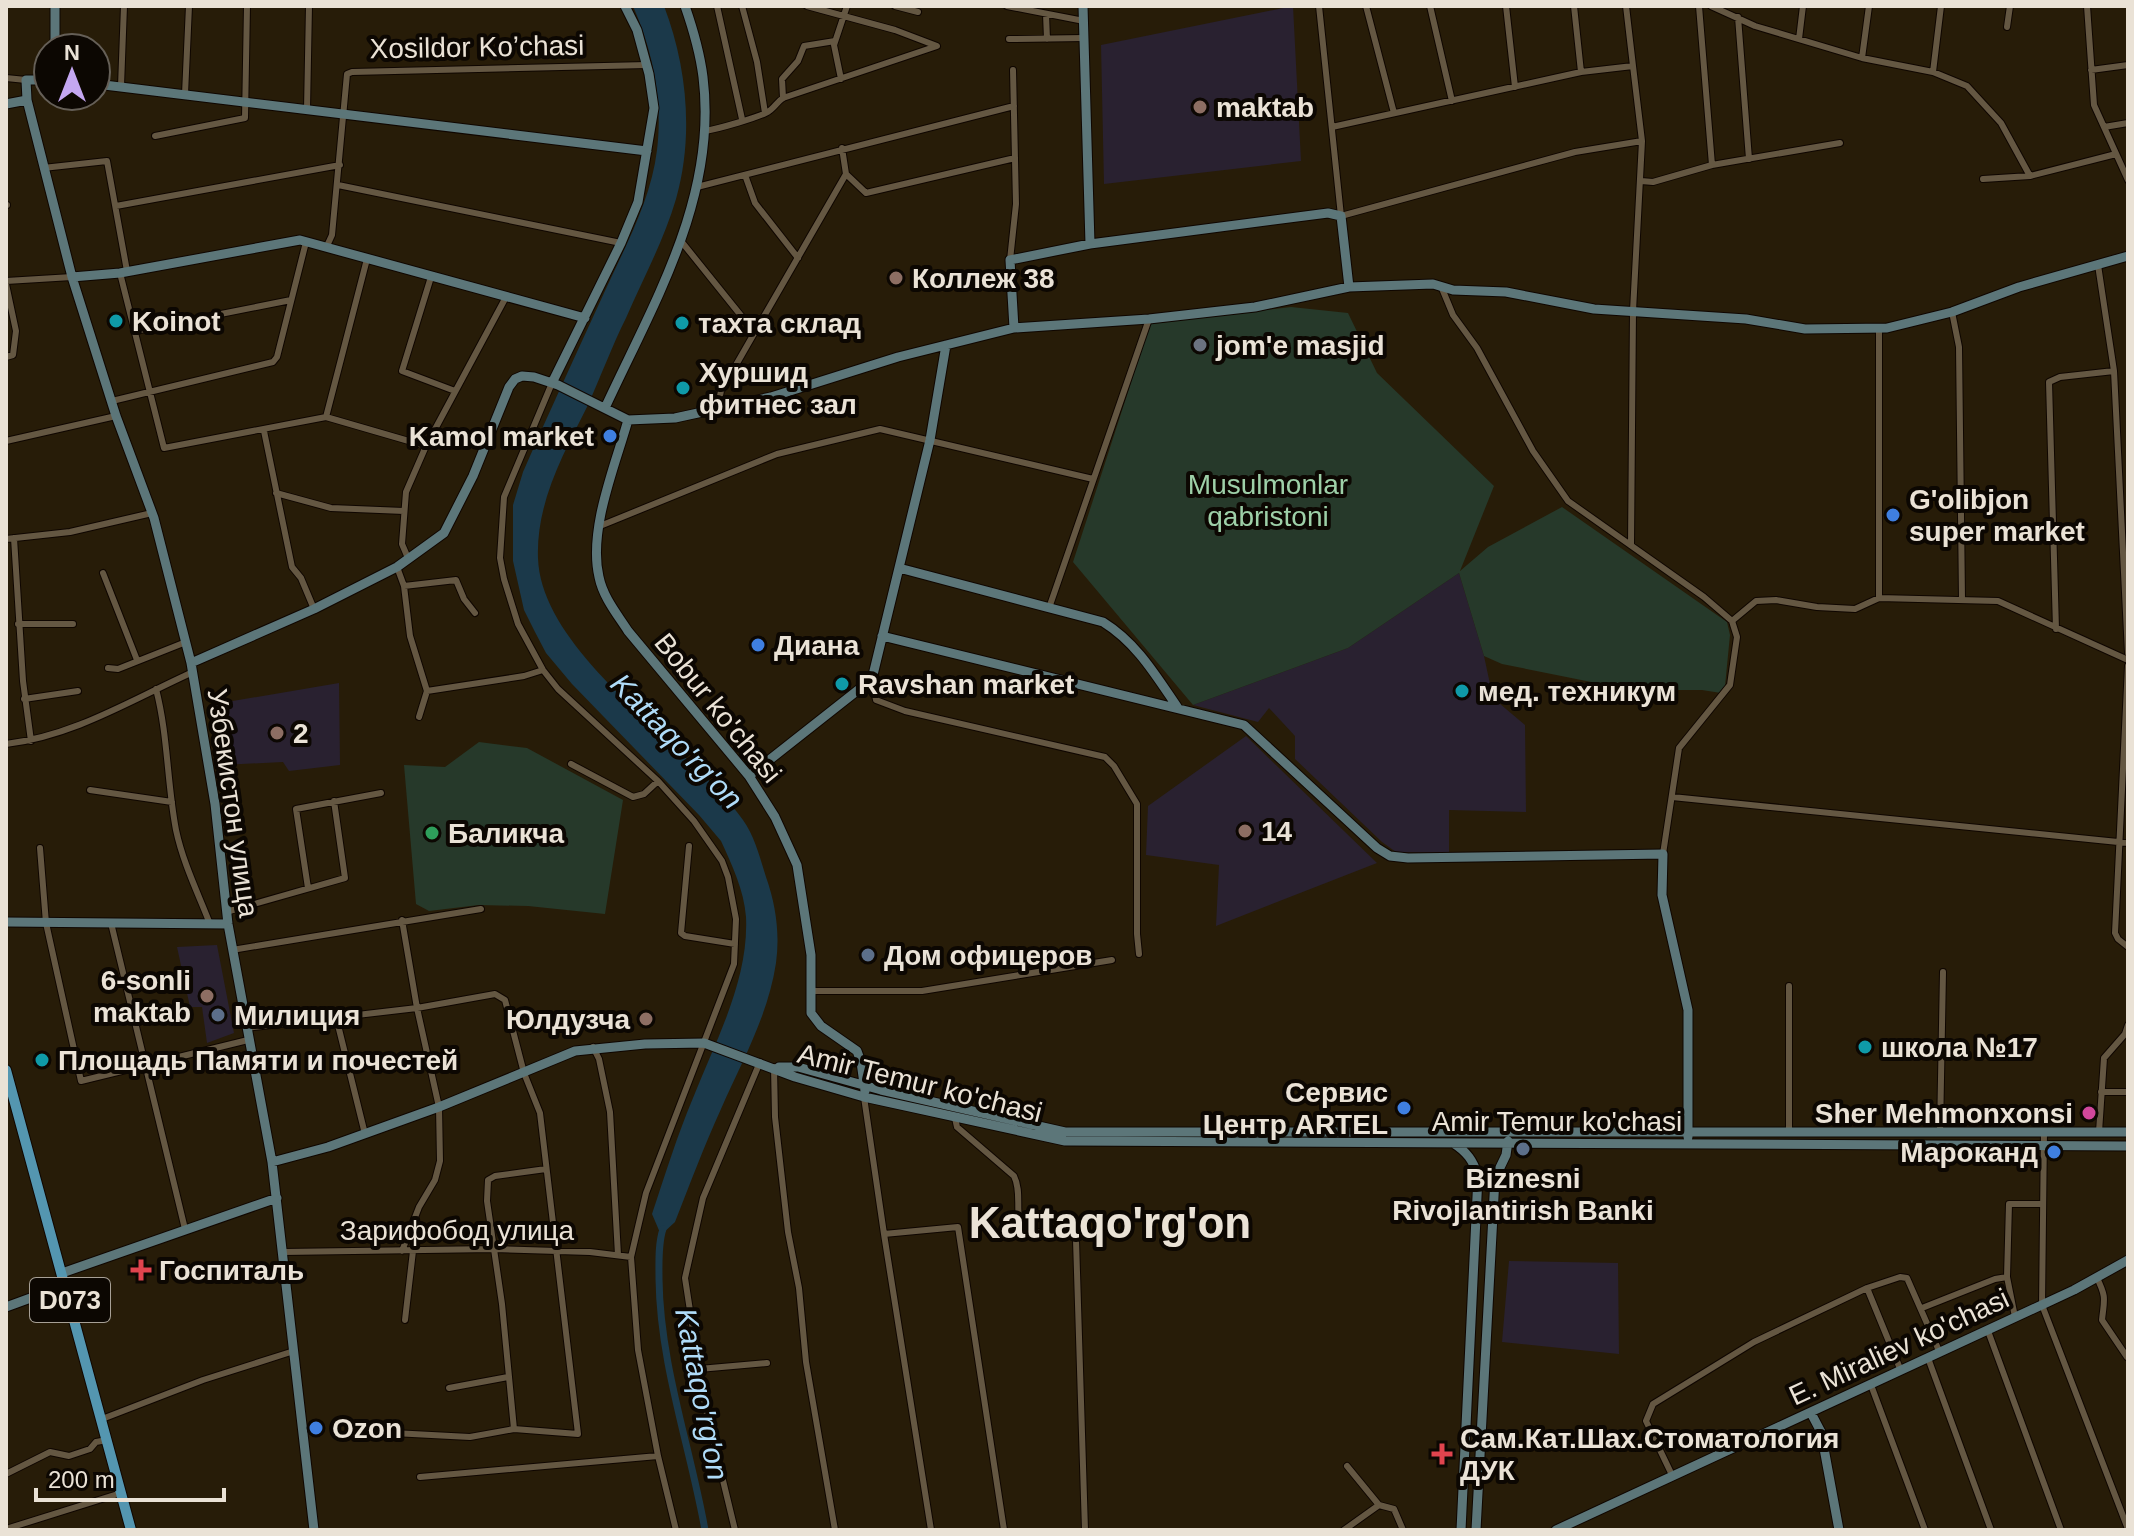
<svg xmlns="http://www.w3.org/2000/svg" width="2134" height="1536" font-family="Helvetica,sans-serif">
<rect width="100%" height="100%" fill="#271c08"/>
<!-- education -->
<path fill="#292130" d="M1293 6 1301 161 1104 184 1101 45Z
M1459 573 1484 656 1493 698 1525 725 1526 812 1449 810V853L1396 852 1382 842 1295 759V736L1269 708 1258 722 1193 705 1348 648Z
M339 683 340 765 289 771 283 762 221 765 209 705Z
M1246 736 1377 863 1216 926 1219 865 1146 855 1148 806Z
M217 945 234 1033 207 1043 202 1007H190L177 947Z
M1509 1261 1618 1263 1619 1354 1502 1342Z"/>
<!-- green -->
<path fill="#26392a" d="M1291 307 1348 313 1377 373 1494 486 1460 571 1488 547 1562 507 1727 622 1730 635 1725 686 1721 693 1702 690H1631L1502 664 1484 656 1459 573 1348 648 1193 705 1073 562 1150 324Z
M479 742 527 748 623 800 605 914 528 906 479 905 429 911 416 904 404 765 445 767Z"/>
<!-- water -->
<path fill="#1b394a" d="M633 6H664C687 66 694 136 676 199 664 240 643 279 626 318 612 346 601 376 588 405 564 453 536 502 538 558 541 654 689 744 743 820 755 837 760 858 766 877 776 905 780 934 776 963 768 1016 742 1061 721 1109 704 1146 690 1184 675 1222L661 1235 652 1214C665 1175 677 1136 693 1098 716 1040 749 980 746 917 744 890 732 865 721 841L699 815 572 684 546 653 535 632 524 610 513 561V505L523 472C549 412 577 352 604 293 625 247 651 200 657 150 663 100 653 52 633 6Z"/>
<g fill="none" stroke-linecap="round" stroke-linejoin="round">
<!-- canal -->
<path stroke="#1b394a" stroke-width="7" d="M663 1229C658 1244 659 1263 659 1279 660 1364 690 1446 705 1530"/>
<!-- street casing -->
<g stroke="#0f0600" stroke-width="8">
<path id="street" d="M717 6 742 119
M742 6 757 62 765 113
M895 6 918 12
M1007 6 1084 21
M1319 6 1341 216 1575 152 1642 141
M1366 6 1394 113
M1430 6 1452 101
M1506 6 1515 87
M1574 6 1581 72
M1626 6 1633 66
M1699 6 1712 165
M1711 6 1755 26 1862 58 1933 72 1967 86 2001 123 2030 176 2116 154
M2087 6 2094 105 2128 180
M1046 14 1047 39
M1738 17 1749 159
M2007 27 2010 6
M1009 39 1084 38
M1799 39 1803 6
M1862 58 1869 6
M2091 70 2128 65
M1933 72 1941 6
M6 78 26 80
M841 79 834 45 847 6
M121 86 124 6
M185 94 189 6
M783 98 782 79 798 61 804 46 835 41
M307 109 309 6
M1332 127 1581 72 1633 66 1642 141 1633 311 1631 545
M2104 127 2128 123
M705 131C717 129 761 117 769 111 774 108 777 102 783 98L937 46 895 30 807 6
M155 136 245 118 247 6
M43 168 107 161 127 271
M846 174 866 193 1015 158
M745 175 755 203 798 258
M1983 179 2030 176
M1641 181 1653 182 1712 165 1840 143
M338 185 621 243
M697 187 1014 106
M6 205H7
M116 206 340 165
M681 241 755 333
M326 248 332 235 347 74 352 72 647 65
M1010 260 1016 204 1013 70
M2098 265 2114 371 2128 653
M120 273 164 448 326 417 426 446
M431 277 402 371 455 391
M6 281 72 277
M6 284 16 331 13 355 6 357
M1441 286 1453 315 1477 348 1533 451 1568 501 1704 597 1732 621 1737 637 1730 685 1679 748 1663 854
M1952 312 1959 347 1962 599
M1879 328V598
M135 331 291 300
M552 383 504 497 500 558 504 579 518 624 543 670 558 689 658 781 694 821 722 861 728 877 736 919 734 964 646 1193 631 1257 638 1350 658 1456 676 1530
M112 401 273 362 277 357 306 242
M717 410 721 391 846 174 842 148
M326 417 367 259
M264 431 292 567 301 578 314 609
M6 441 116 416
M276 493 331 508 404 511
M600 526 777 454 880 429 1093 479
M14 538 23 681 31 741
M6 539 70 532 152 513
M408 558 402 544 406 492 426 446 506 297
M397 567 404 586 410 636 427 691 419 717
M103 573 137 660
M404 586 456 580 464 599 475 613
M1049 608 1149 319
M1732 621 1756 601 1776 600 1817 607 1855 609 1879 598 1998 601 2128 660
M18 624H73
M2056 629 2049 382 2060 377 2114 371
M2128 666 2115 933 2118 939 2128 947
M108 668 118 669 186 642
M872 679 876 700 905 711 1105 757 1114 766 1137 804V934L1139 954
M156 689C168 735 167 783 176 830 183 863 198 893 210 924
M427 691 524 676 543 670
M24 699 78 691
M6 744C74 736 131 700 193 672
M571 764 633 797 644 794 658 781
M90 790 172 802
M1672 797 2128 843
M689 846 681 933 685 936 735 944
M40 848 46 923 81 1081 248 1040
M308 888 296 809 381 793
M226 912 345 878 334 801
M111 923 185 1229
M232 950 481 909
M1789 986V1131
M810 991H922L1112 960
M336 1017 365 1134
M246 1028 417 1008 495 994 505 1000 524 1073 540 1113 578 1434 514 1429 470 1437 393 1433
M593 1047 599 1059 610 1112 618 1255
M774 1067 775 1117 788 1232 799 1288 806 1362 835 1530
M2101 1092H2128
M864 1097 884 1234 931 1530
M955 1118 957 1127 1014 1176C1023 1194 1013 1215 1024 1232H1066L1073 1234 1076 1240 1085 1530
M1940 1132 1943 972
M2044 1132 2042 1305 2128 1529
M2099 1132 2104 1058 2125 1034 2128 1025
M884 1234 958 1227 1004 1530
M402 1251 419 1207 435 1180 440 1161 439 1107 417 1008 402 920
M283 1252 494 1249 590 1252 631 1257
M2097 1278C2107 1298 2104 1300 2102 1320L2127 1357
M1867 1288 1901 1371
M1922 1308 1995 1279 2007 1277
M2015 1317 2007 1277 2009 1204H2043
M405 1320 413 1251
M1988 1331 2061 1530
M1928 1358 1991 1530
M699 1369 767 1363
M1871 1385 1925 1530
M449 1388 508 1377
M102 1419 203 1380 294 1351
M514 1429 502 1304 487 1201 488 1180 495 1176 546 1169
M1347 1466 1379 1505 1394 1509 1403 1530
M6 1474 50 1452 69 1456 90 1449 96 1442 107 1440
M1672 1475 1646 1421 1653 1404 1754 1342 1867 1288 1900 1277 1907 1278 1940 1353
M420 1477 658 1456
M6 1529 121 1493
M735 1530 704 1402 685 1278 703 1198 760 1062
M1344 1530 1379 1505"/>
</g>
<!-- secondary casing -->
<g stroke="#0f0600" stroke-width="11">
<path id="secondary" d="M55 6V48
M1083 6 1090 244
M48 80H26L27 100 72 277 116 416 154 518 191 663 215 804 228 924 272 1162 314 1530
M96 84 647 151
M6 104 27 100
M72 277 120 273 300 240 585 318
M1014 328 1010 260 1090 244 1328 213 1341 216 1349 287
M552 383 621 243 638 202 654 108 649 74 637 30 625 6
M605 408C653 304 718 197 703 77 700 53 693 29 685 6
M628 420C615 466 588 530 599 577 603 597 617 614 628 631L749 776 775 817 797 865 811 955V1013L821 1026 857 1051 861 1062 865 1091
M899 568 1103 622C1137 643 1156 676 1178 708
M882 636 1244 725 1377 848 1390 856 1408 858 1663 854 1662 895 1688 1010V1137
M191 663 314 609 397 567 444 533 473 476 509 387 515 379 522 376 534 377 558 385 628 420 675 418 771 397 898 357 1014 328 1149 319 1255 307 1349 287 1433 284 1453 290 1506 292 1594 309 1746 319 1805 329 1887 328 1952 312 2019 287 2128 256
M749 776 872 679 930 440 946 345
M6 922 228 924
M779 1067H798L881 1090 1065 1132H2128
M1453 1143C1467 1152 1473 1160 1478 1176L1461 1530
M272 1162 328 1147 439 1107 575 1051 645 1044 704 1043 795 1077 864 1097 1065 1141 2128 1146
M62 1273 277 1198
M6 1307 66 1285
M1811 1413 1821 1432 1839 1530
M1476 1530 1495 1178 1506 1155 1508 1141
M1556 1530 2074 1290 2128 1260"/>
</g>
<!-- primary casing -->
<g stroke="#0f0600" stroke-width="12">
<path id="primary" d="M6 1070 131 1530"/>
</g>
<!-- street -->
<use href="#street" stroke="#645742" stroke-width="6"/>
<!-- secondary -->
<use href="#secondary" stroke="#5c7679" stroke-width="9"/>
<!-- primary -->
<use href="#primary" stroke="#5496b0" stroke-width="10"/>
</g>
<!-- markers -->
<g fill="#8d6e63" stroke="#0c0702" stroke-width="3">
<circle cx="1200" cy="107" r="8"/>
<circle cx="896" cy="278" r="8"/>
<circle cx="277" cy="733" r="8"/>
<circle cx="1245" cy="831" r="8"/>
<circle cx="207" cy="996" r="8"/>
<circle cx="646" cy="1019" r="8"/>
</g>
<g fill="#0f9aa8" stroke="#0c0702" stroke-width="3">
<circle cx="116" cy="321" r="8"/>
<circle cx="682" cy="323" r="8"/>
<circle cx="683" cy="388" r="8"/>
<circle cx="842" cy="684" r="8"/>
<circle cx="1462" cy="691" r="8"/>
<circle cx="1865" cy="1047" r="8"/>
<circle cx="42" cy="1060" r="8"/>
</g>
<circle fill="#6b7280" stroke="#0c0702" stroke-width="3" cx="1200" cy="345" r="8"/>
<g fill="#3f7fe0" stroke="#0c0702" stroke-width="3">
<circle cx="610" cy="436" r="8"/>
<circle cx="1893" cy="515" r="8"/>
<circle cx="758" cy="645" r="8"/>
<circle cx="1404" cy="1108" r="8"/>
<circle cx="2054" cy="1152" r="8"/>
<circle cx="316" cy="1428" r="8"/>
</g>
<circle fill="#2e9e5b" stroke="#0c0702" stroke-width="3" cx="432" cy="833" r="8"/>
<g fill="#5c6f8a" stroke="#0c0702" stroke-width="3">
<circle cx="868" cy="955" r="8"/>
<circle cx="218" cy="1015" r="8"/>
<circle cx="1523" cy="1149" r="8"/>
</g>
<circle fill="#d1479c" stroke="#0c0702" stroke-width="3" cx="2089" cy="1113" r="8"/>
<g fill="#e0444e" stroke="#0c0702" stroke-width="3">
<path d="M137 1258h8v8h8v8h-8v8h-8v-8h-8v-8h8z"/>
<path d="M1438 1442h8v8h8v8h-8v8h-8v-8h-8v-8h8z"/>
</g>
<g text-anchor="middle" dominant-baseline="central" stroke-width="8" stroke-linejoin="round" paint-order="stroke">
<!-- shield labels -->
<rect fill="#0c0702" stroke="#a7a096" stroke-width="2" x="30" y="1278" width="80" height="44" rx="6"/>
<g font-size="26" font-weight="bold" fill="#eae2d6">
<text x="70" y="1300">D073</text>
</g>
<!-- street labels -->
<g font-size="28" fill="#eae2d6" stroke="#0c0702">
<text transform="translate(477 47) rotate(-1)">Xosildor Ko’chasi</text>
<text transform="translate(718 708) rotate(51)">Bobur ko'chasi</text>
<text transform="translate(233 803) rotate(82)">Узбекистон улица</text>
<text transform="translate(920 1083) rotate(14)">Amir Temur ko'chasi</text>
<text x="1557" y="1121">Amir Temur ko'chasi</text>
<text x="457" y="1230">Зарифобод улица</text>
<text transform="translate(1899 1347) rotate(-25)">E. Miraliev ko'chasi</text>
</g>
<!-- poi labels -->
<g font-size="28" font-weight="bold" fill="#eae2d6" stroke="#0c0702" text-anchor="start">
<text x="1216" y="107">maktab</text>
<text x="912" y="278">Коллеж 38</text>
<text x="132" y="321">Koinot</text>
<text x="698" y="323">тахта склад</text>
<text x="1216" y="345">jom'e masjid</text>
<text x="699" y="372">Хуршид<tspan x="699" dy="32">фитнес зал</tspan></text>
<text x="594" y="436" text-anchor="end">Kamol market</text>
<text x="1909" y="499">G'olibjon<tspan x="1909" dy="32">super market</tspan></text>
<text x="774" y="645">Диана</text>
<text x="858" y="684">Ravshan market</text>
<text x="1478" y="691">мед. техникум</text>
<text x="293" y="733">2</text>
<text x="1261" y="831">14</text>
<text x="448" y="833">Баликча</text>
<text x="884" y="955">Дом офицеров</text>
<text x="191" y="980" text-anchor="end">6-sonli<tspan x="191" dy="32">maktab</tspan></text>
<text x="234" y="1015">Милиция</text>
<text x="630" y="1019" text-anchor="end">Юлдузча</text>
<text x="1881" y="1047">школа №17</text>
<text x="58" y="1060">Площадь Памяти и почестей</text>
<text x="1388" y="1092" text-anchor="end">Сервис<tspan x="1388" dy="32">Центр ARTEL</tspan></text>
<text x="2073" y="1113" text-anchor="end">Sher Mehmonxonsi</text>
<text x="2038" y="1152" text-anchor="end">Мароканд</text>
<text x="1523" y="1178" text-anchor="middle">Biznesni<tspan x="1523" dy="32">Rivojlantirish Banki</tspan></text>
<text x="159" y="1270">Госпиталь</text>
<text x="332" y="1428">Ozon</text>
<text x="1460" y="1438">Сам.Кат.Шах.Стоматология<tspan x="1460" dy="32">ДУК</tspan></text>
</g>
<!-- park labels -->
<g font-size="28" fill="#9ed0a8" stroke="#0c0702">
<text x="1268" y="484">Musulmonlar<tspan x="1268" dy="32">qabristoni</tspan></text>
</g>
<!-- water labels -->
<g font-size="30" font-style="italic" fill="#afdbf8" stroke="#0c0702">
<text transform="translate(677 741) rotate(46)">Kattaqo'rg'on</text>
<text transform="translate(702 1394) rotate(79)">Kattaqo'rg'on</text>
</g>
<!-- town labels -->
<g font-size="44" font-weight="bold" fill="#eae2d6" stroke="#0c0702">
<text x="1110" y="1222">Kattaqo'rg'on</text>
</g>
</g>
<!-- border -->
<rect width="2134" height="1536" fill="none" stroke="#eae2d6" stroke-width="16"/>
<!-- north arrow -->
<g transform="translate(72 72)"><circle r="38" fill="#0c0702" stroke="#655f57" stroke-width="2"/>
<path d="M0-6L14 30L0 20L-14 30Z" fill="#c4a7f1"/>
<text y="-12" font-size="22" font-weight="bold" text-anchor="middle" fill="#eae2d6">N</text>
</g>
<!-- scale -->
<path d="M36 1488v12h188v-12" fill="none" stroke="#eae2d6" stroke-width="4"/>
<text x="48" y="1488" font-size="24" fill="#eae2d6" stroke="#0c0702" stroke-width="6" paint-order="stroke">200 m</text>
</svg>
